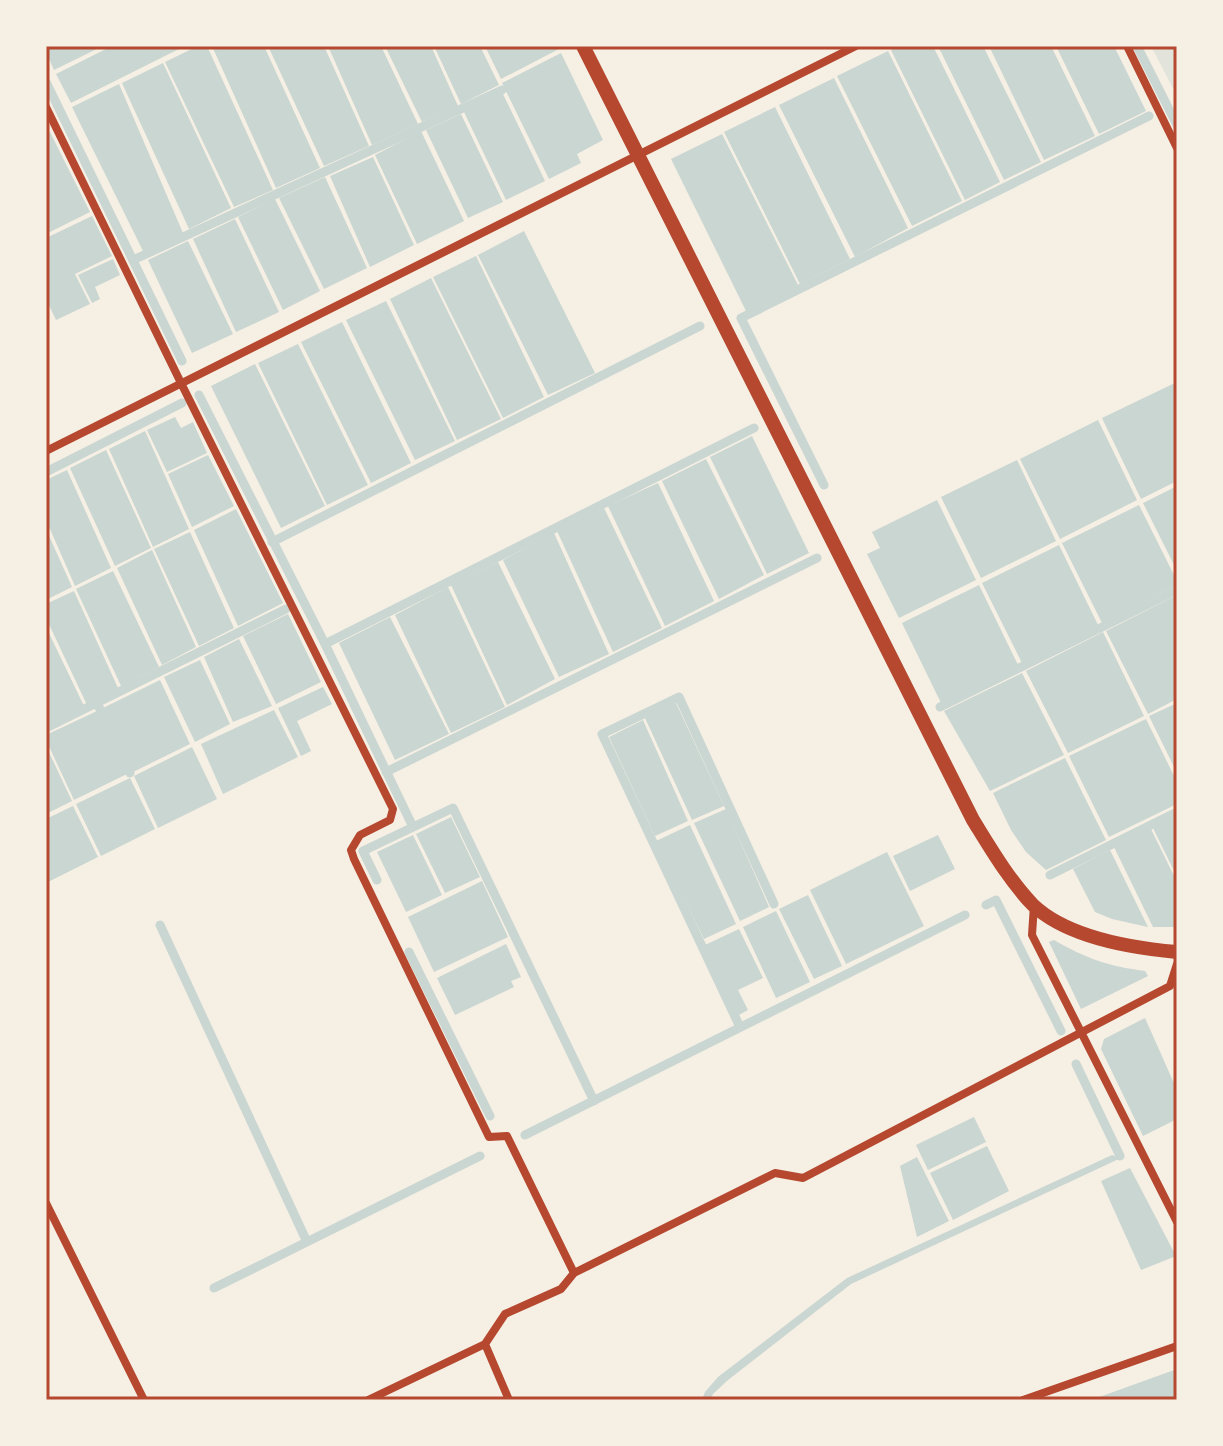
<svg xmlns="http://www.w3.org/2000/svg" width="1223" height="1446" font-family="'Public Sans',sans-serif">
<rect width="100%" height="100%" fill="#f6efe4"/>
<!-- green -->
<path fill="#e2e4dc" d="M1151 46H1177V96Z"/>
<!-- water -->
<path fill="#c9d6d2" d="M46 46H103L54 70 46 52Z
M112 46H185L71 103 56 74Z
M198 46H207L273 190 234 207 165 62Z
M212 46H264L320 168 276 188Z
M268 46H324L369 146 324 166Z
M328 46H381L418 124 372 145Z
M385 46H431L458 106 422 122Z
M434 46H480L499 85 461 104Z
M485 46H558L559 49 501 79Z
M899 46H933L1000 182 965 200 891 50Z
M938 46H983L1041 162 1004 180Z
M989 46H1051L1095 136 1044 160Z
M1056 46H1114L1146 111 1099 134Z
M888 51 962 201 912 226 837 76Z
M561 53 603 140 577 154 581 163 549 179 502 83Z
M163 63 231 208 189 229 122 83Z
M834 78 908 228 855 257 779 105Z
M119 84 183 233 143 251 72 107Z
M503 94 545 181 506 200 464 112Z
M775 107 850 259 800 284 724 132Z
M461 114 503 202 468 218 426 130Z
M421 131 464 221 417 244 375 155Z
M50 132 90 212 46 234V134Z
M722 134 798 285 746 311 671 159Z
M373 157 414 245 370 267 330 176Z
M325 177 367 268 324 289 279 198Z
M275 199 320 291 283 310 238 217Z
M92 216 112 256 75 274 90 304 56 320 46 299V238Z
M235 219 279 312 236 332 193 239Z
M524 231 595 373 548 395 478 255Z
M188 241 233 334 192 353 148 260Z
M476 256 544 397 503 418 433 277Z
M113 259 120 275 95 287 100 299 92 303 78 275Z
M431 278 501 419 457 440 390 299Z
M386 301 455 441 415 460 346 320Z
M342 322 411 463 371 483 301 342Z
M298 344 368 485 327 505 258 363Z
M255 364 325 506 281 528 211 386Z
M1177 382V481L1141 499 1102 418Z
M175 417 181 428 193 422 207 453 167 472 147 430Z
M1098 420 1137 500 1060 539 1020 459Z
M145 431 189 529 153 547 109 449Z
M752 436 809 553 767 574 710 457Z
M106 450 151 548 115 566 70 468Z
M208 455 234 506 192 527 168 474Z
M706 459 764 575 719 599 662 481Z
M1017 460 1056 541 981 578 941 497Z
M67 470 111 568 75 586 46 520V480Z
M658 483 714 601 665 626 608 506Z
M1177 486V571L1143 503Z
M937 500 976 580 899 618 867 554 880 548 872 532Z
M1139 505 1177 581V585L1102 623 1062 543Z
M604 508 662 628 613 652 557 531Z
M236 509 283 603 238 626 194 530Z
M46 529 72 587 46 600Z
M190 532 234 628 199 646 154 549Z
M554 533 609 654 559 677 503 560Z
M1059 545 1098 625 1022 663 982 583Z
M152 550 196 647 162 665 117 568Z
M498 562 555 679 507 705 451 585Z
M113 571 159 667 121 686 76 589Z
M979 585 1018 665 941 703 902 623Z
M448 587 505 707 451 733 395 615Z
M74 591 118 688 87 705 46 618V604Z
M1177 595V699L1148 714 1106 631Z
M288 614 321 682 276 704 243 636Z
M390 617 449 734 395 760 339 643Z
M46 627 84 706 46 724Z
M1103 632 1144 716 1068 753 1026 671Z
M239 639 272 706 233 722 204 657Z
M200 660 230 724 195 742 164 677Z
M1022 673 1064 755 990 791 944 711Z
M160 680 190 744 133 772 103 708Z
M323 687 332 704 297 721 311 751 301 756 278 708Z
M676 703 724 806 692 820 645 718Z
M1177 703V773L1149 716Z
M274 710 298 757 223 794 201 744Z
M97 711 127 774 74 800 46 740V735Z
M1146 719 1177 782V804L1109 837 1069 756Z
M643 720 688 821 655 836 609 737Z
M46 746 72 801 46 814Z
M192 747 217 799 158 828 134 776Z
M1065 758 1106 840 1046 870 1026 852 1011 830 993 793Z
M130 778 155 829 101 856 76 804Z
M73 806 98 857 46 883V819Z
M726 809 769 907 740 921 694 823Z
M1177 816V877L1153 828Z
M451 817 480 877 445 893 416 834Z
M690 825 736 924 704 939 656 841Z
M1151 829 1177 882V927H1153L1114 847Z
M413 835 442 895 406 912 377 852Z
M938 835 955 869 910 891 893 856Z
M1110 850 1148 927 1112 919 1095 912 1073 869Z
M887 852 924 926 846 964 810 890Z
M482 881 508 937 434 972 408 917Z
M808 895 842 966 814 979 779 909Z
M776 911 810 982 776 998 743 927Z
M739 929 763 978 738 990 748 1010 739 1015 705 945Z
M1054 940C1087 959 1108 966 1145 971L1148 976 1081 1009 1049 942Z
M506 944 521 977 511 981 514 987 455 1015 437 978Z
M1145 1018 1177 1090V1119L1143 1136 1101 1049 1104 1039Z
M974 1117 986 1142 928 1170 916 1145Z
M987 1146 1009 1191 953 1220 930 1173Z
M1112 1155 1121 1158 851 1284 728 1380 713 1394 710 1400H702L705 1392 718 1377 847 1278Z
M917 1157 949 1221 917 1237 900 1166Z
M1130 1168 1176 1256 1141 1270 1101 1181Z
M1177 1369 1176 1400H1091Z"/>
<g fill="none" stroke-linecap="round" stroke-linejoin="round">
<!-- stream -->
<path stroke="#c9d6d2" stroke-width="9" d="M1137 46 1177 125
M46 82 182 361
M133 260 502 90
M199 395 325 644 413 827
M46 472 182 403
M824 485 741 318 1149 116
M272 542 700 326
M325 644 754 428
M97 703 130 773
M940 707 1177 590
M46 728 286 609
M386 772 817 558
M1050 875 1177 812
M377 880 363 851 453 808 594 1101
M986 905 996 900 1061 1031
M160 925 307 1242
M409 952 490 1116
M740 1027 602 734 679 697 774 904
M1076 1064 1120 1156
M525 1135 965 915
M214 1288 480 1156"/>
<!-- minor -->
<path stroke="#b5482f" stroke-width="8" d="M1127 46 1177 148
M46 107 181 383 393 809 390 820 360 835 351 850 354 859 489 1137 507 1136 574 1273
M46 451 856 46
M1034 905 1032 935 1177 1222
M46 1203 144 1400
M485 1344 509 1400
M368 1400 485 1344 505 1314 561 1289 574 1273 775 1173 803 1178 1170 986 1177 964
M1023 1400 1177 1346"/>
<!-- tertiary -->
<path stroke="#b5482f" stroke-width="14" d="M583 46 973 820C991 849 1009 880 1033 905 1067 937 1132 948 1177 952"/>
</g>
<!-- border -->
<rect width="1223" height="1446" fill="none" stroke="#f6efe4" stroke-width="96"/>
<rect x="48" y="48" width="1127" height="1350" fill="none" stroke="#b5482f" stroke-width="3"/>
</svg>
